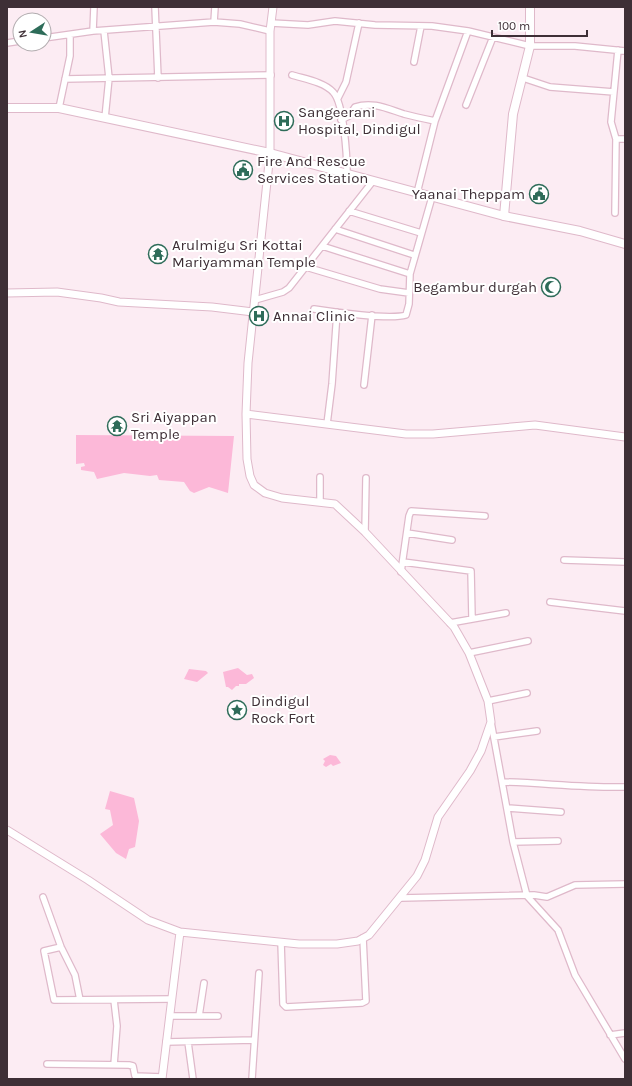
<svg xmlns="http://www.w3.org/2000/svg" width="632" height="1086" font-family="Karla,sans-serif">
<rect width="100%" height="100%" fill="#fcecf3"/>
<!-- water -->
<path fill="#fcb8d8" d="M76 435 234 436 228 493 209 487 194 493 190 491 184 482 159 480 157 475 150 476 124 473 97 479 94 472 81 470V467L85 466 84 463 76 464Z
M238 668 247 675 252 674 254 678 246 684H239V686H236L232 690 228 687H226L223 672Z
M189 669 206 671 208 673 197 682 184 679Z
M330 755 336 756 341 763 333 766 331 764 326 767 323 765 325 761 323 759Z
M110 791 134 798 139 821 135 847 129 849 126 859 116 853 100 834 113 825 110 810 105 809Z"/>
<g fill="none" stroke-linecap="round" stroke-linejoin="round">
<!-- minor casing -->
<g stroke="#dfb9ca" stroke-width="8">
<path id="minor" d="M155 7 158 78
M214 22 215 7
M271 23 308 25 335 21 375 25 432 26 468 31 530 46H575L625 51
M93 31 94 7
M104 31 109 78 105 118
M44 38 93 31 214 22 240 24 270 31
M7 43 20 41
M414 62 421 26
M292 75C305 79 324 82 333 92 344 103 347 157 347 174
M523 78 550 87 614 92
M65 79 271 75
M338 98 346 82 359 23
M466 105 493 37
M59 108 70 56V35
M341 120 349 116 355 107C373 101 388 109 404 114 415 117 425 119 435 121
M616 139H625
M417 193 435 121 468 31
M349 211 421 233
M615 213 616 139 611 122 618 50
M335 229 414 255
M322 246 410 274
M306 267 380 289 409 293
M255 300 283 292 289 288 373 181
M314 309C333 312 390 320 406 315L409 304 410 274 432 197
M364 385 372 315
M327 424 332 384 337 312
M320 477V502
M365 532 366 478
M407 533 452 540
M564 560 625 562
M403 562 471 571 472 618
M401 572 409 516 411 511 485 516
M550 602 625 611
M450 623 506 613
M469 653 528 641
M488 701 527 693
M491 722 513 842 527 896 558 930 575 975 625 1059
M494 737 537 731
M504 782C544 783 585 788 625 787
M508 808 561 812
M513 842 558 841
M43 897 61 947 75 975 80 1000
M401 898 534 895 547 897 575 885 625 884
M281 942 283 1004 286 1007 362 1003 366 1001 363 938
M61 947 44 951 54 1000 172 999
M170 1016H218
M199 1016 204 983
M610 1035 625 1033
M166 1042 254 1040
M188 1042 193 1079
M47 1064 129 1065 133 1066 135 1076 162 1077
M114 1065 117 1026 114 1000
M252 1079 259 973"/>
</g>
<!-- tertiary casing -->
<g stroke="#dfb9ca" stroke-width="9">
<path id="tertiary" d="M7 293 57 292 101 298 119 302 212 307 253 312
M246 414 406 434H433L535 425 625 437
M7 830 88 880 148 920 180 932
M162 1079 180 932 299 944H337L358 941 369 935 417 876 425 860 438 817 470 771 481 751 491 722 488 701 469 653 454 627 365 532 335 504 282 498 265 493 254 485 250 476 247 459 246 414 248 363 270 153V31L273 7"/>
</g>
<!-- secondary casing -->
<g stroke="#dfb9ca" stroke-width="10">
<path id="secondary" d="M504 216 513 114 530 46V7"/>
</g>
<!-- primary casing -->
<g stroke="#dfb9ca" stroke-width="10">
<path id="primary" d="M7 108H59L270 153 504 216 580 231 625 244"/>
</g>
<!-- minor -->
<use href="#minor" stroke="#fff" stroke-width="5.5"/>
<!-- tertiary -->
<use href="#tertiary" stroke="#fff" stroke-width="7"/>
<!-- secondary -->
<use href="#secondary" stroke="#fff" stroke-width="8"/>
<!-- primary -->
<use href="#primary" stroke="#fff" stroke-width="8"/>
</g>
<!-- icons -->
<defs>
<g id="hospital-ring" transform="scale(1)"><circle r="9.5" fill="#fff" stroke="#2e6c59" stroke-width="1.5"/><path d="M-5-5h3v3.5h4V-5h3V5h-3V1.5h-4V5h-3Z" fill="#2e6c59"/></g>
<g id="civic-ring" transform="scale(1)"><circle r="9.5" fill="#fff" stroke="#2e6c59" stroke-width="1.5"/><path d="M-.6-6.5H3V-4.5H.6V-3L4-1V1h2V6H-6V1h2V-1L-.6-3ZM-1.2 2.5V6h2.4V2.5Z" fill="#2e6c59"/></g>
<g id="temple-ring" transform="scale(1)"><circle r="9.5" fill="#fff" stroke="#2e6c59" stroke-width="1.5"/><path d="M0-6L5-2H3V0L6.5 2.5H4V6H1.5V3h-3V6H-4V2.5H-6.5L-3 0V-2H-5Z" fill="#2e6c59"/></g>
<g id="mosque-ring" transform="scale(1)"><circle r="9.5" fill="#fff" stroke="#2e6c59" stroke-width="1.5"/><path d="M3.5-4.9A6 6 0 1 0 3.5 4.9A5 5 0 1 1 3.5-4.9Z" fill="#2e6c59"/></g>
<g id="sight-ring" transform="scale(1)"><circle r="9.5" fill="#fff" stroke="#2e6c59" stroke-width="1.5"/><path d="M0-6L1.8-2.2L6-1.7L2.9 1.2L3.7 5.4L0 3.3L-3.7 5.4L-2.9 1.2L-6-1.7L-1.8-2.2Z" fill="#2e6c59"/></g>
</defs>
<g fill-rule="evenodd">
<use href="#hospital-ring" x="284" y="121"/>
<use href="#civic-ring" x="243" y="170"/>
<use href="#civic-ring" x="539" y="194"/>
<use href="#temple-ring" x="158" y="254"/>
<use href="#mosque-ring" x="551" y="287"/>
<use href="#hospital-ring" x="259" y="316"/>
<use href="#temple-ring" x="117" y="426"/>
<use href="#sight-ring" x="237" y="710"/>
</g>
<g text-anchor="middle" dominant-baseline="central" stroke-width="4" stroke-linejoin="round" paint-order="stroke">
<!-- poi labels -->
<g font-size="15" fill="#3e2f36" stroke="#fff" text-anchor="start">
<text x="298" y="112">Sangeerani<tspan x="298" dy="17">Hospital, Dindigul</tspan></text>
<text x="257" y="161">Fire And Rescue<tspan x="257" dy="17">Services Station</tspan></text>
<text x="525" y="194" text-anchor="end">Yaanai Theppam</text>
<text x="172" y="245">Arulmigu Sri Kottai<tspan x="172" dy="17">Mariyamman Temple</tspan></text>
<text x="537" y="287" text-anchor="end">Begambur durgah</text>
<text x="273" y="316">Annai Clinic</text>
<text x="131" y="417">Sri Aiyappan<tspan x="131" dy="17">Temple</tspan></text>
<text x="251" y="701">Dindigul<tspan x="251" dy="17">Rock Fort</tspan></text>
</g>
</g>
<!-- border -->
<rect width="632" height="1086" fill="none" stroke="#3e2f36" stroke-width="16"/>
<!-- north arrow -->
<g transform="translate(32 32) rotate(258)"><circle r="19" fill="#ffffff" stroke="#b2acaf"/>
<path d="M0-3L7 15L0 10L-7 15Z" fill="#2e6c59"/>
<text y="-6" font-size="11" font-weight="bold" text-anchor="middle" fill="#3e2f36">N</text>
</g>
<!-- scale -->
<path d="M492 30v6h95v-6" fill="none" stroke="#3e2f36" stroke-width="2"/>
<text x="498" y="30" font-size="12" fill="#3e2f36" stroke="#ffffff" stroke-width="3" paint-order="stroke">100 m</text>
</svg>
